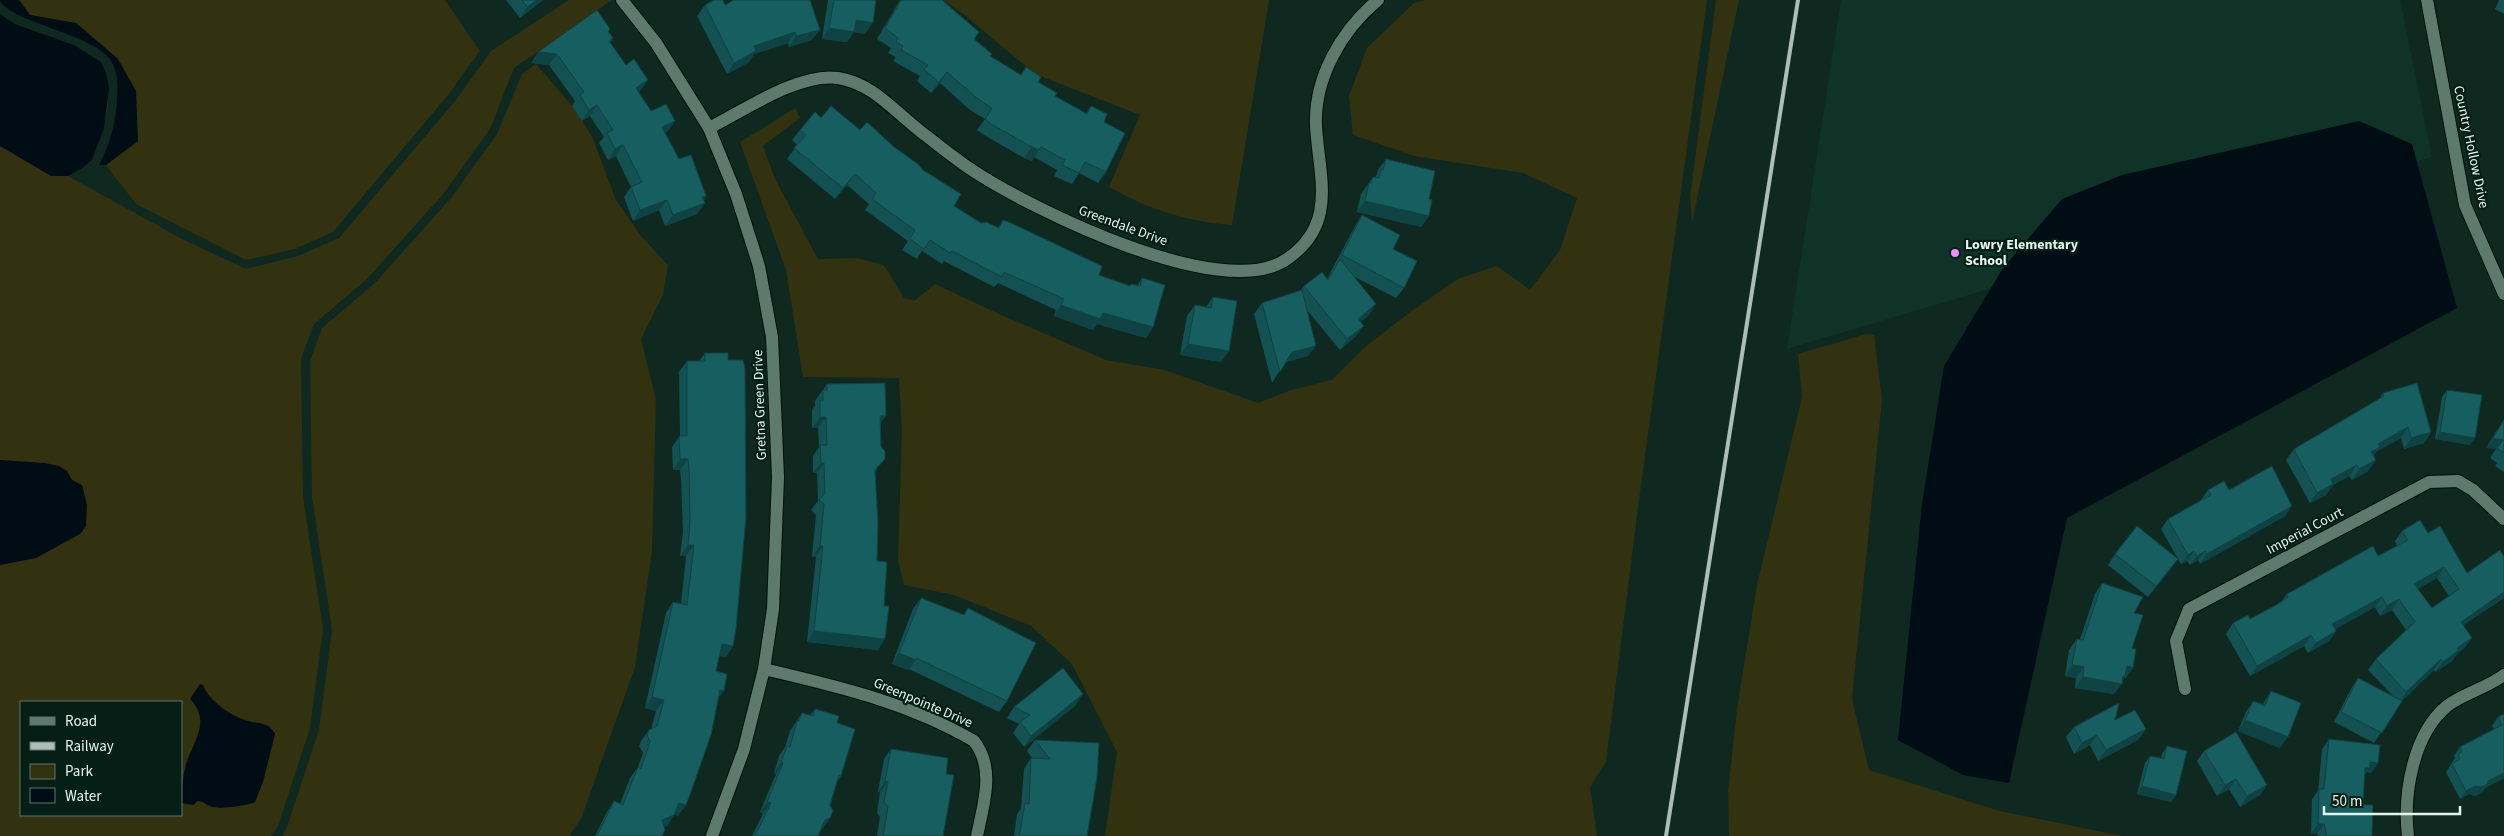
<svg xmlns="http://www.w3.org/2000/svg" width="2504" height="836" font-family="'Source Sans 3',sans-serif">
<rect width="100%" height="100%" fill="#0f2920"/>
<!-- built -->
<path fill="#0f3327" d="M1841 0H2400L2432 157 1787 349Z"/>
<!-- green -->
<path fill="#323110" fill-rule="evenodd" d="M19 0H445L480 51 448 95 333 232 295 249 246 260 136 204 106 165 138 141 118 59 76 23 30 15Z
M569 0H612L514 68 490 129 444 193 367 279 314 324 301 359 303 497 323 629 310 728 278 826 271 836H0V14L15 24 74 45 101 62 106 73 108 107 98 144 92 160 68 176 182 239 246 269 298 256 339 238 456 100 491 51ZM21 702H181V815H21Z
M943 0H1269L1232 225C1188 222 1147 209 1109 187L1140 115 1035 74 962 13Z
M1425 0H1707L1639 500 1606 762 1590 787 1597 836H1105L1117 752 1072 664 1031 626 954 595 904 585 898 561 902 431 899 378 803 377 786 270 740 142 795 108 800 118 763 146 775 179 818 259 856 258 884 265 904 298 914 301 935 284 999 314 1106 360 1165 370 1258 403 1291 390 1332 380 1364 348 1410 312 1458 279 1497 266 1530 290 1560 250 1577 198 1523 173 1414 156 1353 135 1349 96 1367 48 1414 3Z
M1716 0H1739L1692 223 1690 197Z
M536 64 578 113 593 139 616 200 641 236 668 265 663 295 641 339 656 400 652 551 635 667 581 819 569 836H282L286 830 319 730 332 630 312 497 310 361 322 328 374 284 451 198 497 134 522 74Z
M1866 334 1874 335 1882 400 1852 699 1869 770 2000 811 2122 836H1729L1728 791 1737 709 1757 585 1802 397 1798 354Z"/>
<!-- water -->
<path fill="#010d14" d="M0 0H19L30 15 76 23 118 59 136 91 138 141 106 165H99C110 144 116 122 117 99 118 85 118 70 109 58 89 33 7 21 0 0Z
M0 14 15 24 74 45 101 62 106 73 109 88 104 128 92 160 81 169 68 176H51L0 146Z
M2359 121 2412 144 2457 308 2067 518 2009 783 1963 775 1898 740 1922 504 1944 366 2003 268 2062 199 2122 175Z
M0 460 45 463 59 466 67 471 72 480 82 485 87 505 86 526 80 534 36 558 0 565Z
M200 684 203 685C209 701 231 716 248 721 259 724 269 722 275 734L263 782 255 802C246 806 221 809 212 807 206 805 204 801 197 801L194 805 181 803C181 790 183 776 186 764 193 742 212 721 190 699Z"/>
<g fill="none" stroke-linecap="round" stroke-linejoin="round">
<!-- street casing -->
<g stroke="#001109" stroke-width="14">
<path id="street" d="M622 0 656 43 709 128 736 194 759 266 772 337 778 477 773 609 764 669 744 749 712 836
M2427 0 2465 205 2504 294
M709 128C743 111 800 72 838 78 872 83 894 111 920 131 937 144 954 158 972 170 1031 209 1222 304 1287 259 1338 224 1319 177 1316 126 1314 77 1342 30 1378 0
M764 669C837 686 909 703 974 741 996 769 983 805 977 836
M2185 689 2176 641 2189 609 2429 482 2458 481 2473 490 2504 519
M2408 836C2403 794 2413 734 2447 706 2464 693 2487 688 2504 675"/>
</g>
<!-- street -->
<use href="#street" stroke="#5e7a6f" stroke-width="12"/>
<!-- rail -->
<path stroke="#acbeb7" stroke-width="4" d="M1666 836 1798 0"/>
</g>
<!-- wall -->
<path fill="#135153" fill-rule="evenodd" d="M506 0H543L520 18Z
M734 0 812 40 789 47 788 43 754 54 749 62 727 74 697 16 705 5H725Z
M828 0H876L865 34 854 32 847 42 822 39Z
M900 0H942L979 32 974 39 990 56 1020 75 1038 82 1055 96 1086 113 1091 106 1104 122 1106 172 1098 183 1079 173 1072 184 1054 176 1057 170 1034 157 1032 161 1024 158 984 135 977 130 985 119 970 110 940 83 931 93 917 81 920 76 893 61 896 57 888 53 891 48 877 39Z
M2499 0H2504V14L2495 9Z
M610 29 608 32 613 38 610 43 640 91 639 92 651 111 675 121 667 132 665 133 679 159 706 196 697 214 665 226 659 210 633 221 624 197 631 187 616 156 608 160 599 143 604 137 590 116 582 121 572 106 575 101 549 65 531 63Z
M821 118 860 130 894 147 923 170 954 206 981 223 998 228 1003 220 1099 275 1130 286 1131 284 1137 286 1142 278 1153 327 1146 338 1097 324 1093 330 1054 316 1056 310 998 283 994 287 944 261 942 264 922 251 917 259 902 250 908 241 865 210 869 204 847 185 835 199 787 159 797 145 792 140 800 130Z
M1386 159 1429 199V216L1421 227 1357 212 1361 194 1373 177H1375L1377 174 1378 170Z
M1362 215 1393 249 1404 288 1396 298 1353 276 1369 315 1361 321 1356 336 1340 350 1307 310 1308 356 1285 362 1272 383 1254 314 1262 303 1301 290 1304 286 1327 279 1355 226Z
M1213 297 1229 351 1221 362 1180 355 1187 316 1195 305 1206 307Z
M705 353 733 646 726 657 719 656 716 671 719 698 678 816 674 814 667 826 664 827 662 836H595L607 812 614 801 620 804 630 778 638 767 643 753 639 746 641 741 649 730 651 729 656 711 645 708 666 613 673 602 681 604 686 556H680L683 532 681 480 680 470H673L672 447 680 436 679 372 687 361H699Z
M827 384 880 424 877 470 875 472 878 650 807 642 816 557H812L816 515 811 510 818 501 817 473H813V456L819 447 818 428H812V410L815 406V401Z
M2447 390 2470 445 2435 439 2442 397Z
M2383 393 2431 432 2424 443 2404 449 2401 438 2377 451 2373 456 2368 471 2352 480 2349 476 2333 485 2326 495 2310 503 2286 460 2294 449 2379 399Z
M2504 419V472L2495 466 2497 463 2490 458 2496 449 2486 448Z
M2208 490H2229L2292 506 2285 516 2200 564 2198 560 2190 565 2187 561 2181 564 2161 529 2168 519 2201 500Z
M2402 531 2428 533 2467 573 2504 557V598L2463 625 2472 638 2464 648 2458 653 2452 661 2435 672 2434 670 2402 701 2374 743 2334 722 2351 689 2358 678 2393 696 2368 670 2376 659 2406 630 2392 610 2380 616 2375 607 2335 629 2336 631 2329 641 2308 653 2304 646 2250 676 2226 634 2233 623 2250 619 2278 604 2282 601 2287 594 2378 556 2397 546 2395 541ZM2437 578 2449 596 2432 608 2418 589Z
M2115 554 2170 570 2148 597 2108 565Z
M2102 583 2134 613 2132 648 2126 678H2124L2123 680 2114 694 2075 688 2076 678 2065 676 2069 650 2077 639H2080L2095 594Z
M921 598 963 615 968 608 1007 701 999 712 909 669 908 670 892 664 913 609Z
M2271 691 2280 748 2238 731 2246 712 2253 701 2263 704Z
M1076 705 1024 747 1013 733 1019 724 1007 718 1014 707Z
M815 709 837 723 841 776 837 782 830 805V818L822 829H821L818 836H752L763 814 760 812 776 774 774 773 779 756 785 747 790 731 802 713 810 715Z
M2504 714V778L2485 788 2482 793 2475 796 2469 794 2460 799 2446 772 2455 758 2454 756 2460 747 2494 729 2492 726 2498 717Z
M2074 727 2146 729 2138 740 2098 761 2090 745 2074 754 2066 737Z
M2329 739 2378 763 2371 773 2367 772 2364 776 2363 805 2372 836H2318L2317 834H2311L2312 799 2318 791 2322 749Z
M1035 740 1099 743 1087 836H1014L1017 814 1021 808 1024 769 1031 758 1033 759 1027 751Z
M2167 746 2176 795 2171 802 2137 794 2145 763 2150 756 2161 758 2162 754Z
M891 749 946 774 943 836H877L880 817 877 813 880 792H878L884 759Z
M2204 751 2267 785 2260 795 2240 807 2229 789 2217 796 2197 761Z"/>
<!-- shaded-wall -->
<path fill="#0f4243" d="M537 0H543L520 18 527 7Z
M856 20 873 23 865 34 854 32 847 42 822 39 829 28Z
M820 30 812 40 789 47 796 36Z
M795 32 788 43 754 54 749 62 727 74 734 63 754 46Z
M538 52 557 54 549 65 531 63Z
M947 72 940 83 931 93 939 82Z
M648 80 640 91 629 98 636 88Z
M597 105 590 116 582 121 589 110Z
M675 121 667 132 655 138 662 127Z
M623 145 616 156 608 160 615 149Z
M1032 147 1039 150 1032 161 1024 158Z
M855 174 847 185 835 199 843 188Z
M706 196 701 204 705 203 697 214 665 226 673 215 702 197Z
M667 200 659 210 633 221 640 210Z
M1365 201 1429 216 1421 227 1357 212Z
M1376 304 1369 315 1351 330 1358 319Z
M1061 305 1103 313 1153 327 1146 338 1097 324 1093 330 1054 316Z
M1364 326 1356 336 1340 350 1347 339Z
M1188 344 1229 351 1221 362 1180 355Z
M1316 346 1308 356 1284 363 1292 352Z
M880 416H886L878 426Z
M820 417H826L818 428H812Z
M2408 427 2401 438 2377 451 2373 457 2371 452 2378 444Z
M2431 432 2424 443 2404 449 2411 438Z
M2440 432 2475 438 2470 445 2435 439Z
M2493 438 2503 440 2496 449 2486 448Z
M680 459H688L680 470H673Z
M2376 460 2368 471 2352 480 2359 469Z
M821 463H824L817 473H813Z
M2357 465 2349 476 2333 485 2326 495 2310 503 2317 493 2331 479Z
M2292 506 2285 516 2200 564 2207 554Z
M688 545H694L686 556H680Z
M820 546H823L816 557H812Z
M2194 551 2187 561 2181 564 2188 555Z
M2205 551 2198 560 2190 565 2197 556Z
M2178 559 2170 570 2148 597 2156 586Z
M2444 567 2437 578 2407 595 2414 584Z
M2504 592V598L2453 632 2461 622Z
M2382 597 2375 607 2325 635 2332 624Z
M2399 599 2392 610 2380 616 2387 606Z
M814 631 885 639 878 650 807 642Z
M2336 631 2329 641 2308 653 2316 643Z
M2311 635 2304 646 2250 676 2257 666Z
M2472 638 2464 648 2458 653 2452 661 2435 672 2443 662 2457 648Z
M722 644 733 646 726 657 714 655Z
M899 653 916 660 908 670 892 664Z
M2441 659 2434 670 2399 703 2406 692Z
M2072 665 2084 667 2076 678 2065 676Z
M2127 666 2133 668 2126 678H2124L2120 683 2122 684 2114 694 2075 688 2083 677Z
M720 690 724 691 716 701Z
M1083 694 1076 705 1024 747 1031 736Z
M652 697 664 700 656 711 645 708Z
M2245 720 2288 737 2280 748 2238 731Z
M2146 729 2138 740 2098 761 2106 750Z
M2097 735 2090 745 2074 754 2082 743Z
M781 762 783 763 776 774 774 773Z
M2370 762 2378 763 2371 773 2367 772 2363 778 2365 768Z
M2504 773V778L2485 788 2482 793 2475 796 2469 794 2460 799 2466 791 2475 786 2488 781Z
M2236 779 2229 789 2217 796 2225 785Z
M885 781 888 782 880 792H878Z
M2267 785 2260 795 2240 807 2247 796Z
M2142 786 2176 795 2171 802 2137 794Z
M767 802 771 803 763 814 760 812Z
M679 803 686 805 678 816 672 813Z
M674 815 667 826 654 831 662 820Z
M830 818 822 829 817 831 825 820Z
M2318 824H2324L2317 834H2311Z"/>
<!-- building -->
<path fill="#165e60" stroke="#0f4243" fill-rule="evenodd" d="M522 0H537L527 7Z
M714 0H723L725 5 734 0H810L820 30 796 36 795 32 754 46 756 51 734 63 705 5Z
M834 0H876L873 23 856 20 854 32 829 28Z
M901 0H942L979 32 974 39 992 54 990 56 1021 75 1026 67 1041 77 1038 82 1057 93 1055 96 1087 114 1091 106 1107 114 1104 122 1125 133 1106 172 1085 162 1079 173 1062 165 1065 160 1041 147 1039 150 1032 147 991 124 985 119 992 108 978 99 947 72 939 82 924 70 928 65 901 50 903 46 896 42 898 38 885 28Z
M597 10 610 29 608 31 613 38 609 41 626 65 634 59 648 80 636 88 651 111 666 104 675 121 662 127 679 159 691 155 706 196 702 197 705 203 673 215 667 200 640 210 631 187 642 182 623 145 615 149 607 133 613 130 597 105 589 110 580 95 584 92 557 54 538 52Z
M831 106 860 130 867 122 894 147 918 164 923 170 961 194 954 206 981 223 986 222 999 228 1003 220 1011 223 1102 266 1099 275 1130 286 1131 284 1140 286 1142 278 1165 285 1153 327 1103 313 1100 319 1061 305 1064 299 1004 272 1002 277 952 251 950 253 930 240 924 249 910 239 915 230 872 199 876 193 855 174 843 188 794 148 806 135 800 130 815 112 821 118Z
M1386 159 1435 171 1429 199 1432 200 1429 216 1365 201 1369 183H1371L1373 177 1379 178 1381 169 1383 170Z
M1362 215 1400 235 1393 249 1417 261 1404 288 1342 255Z
M1340 259 1376 304 1358 319 1364 326 1347 339 1304 286 1322 272 1328 280Z
M1302 290 1316 346 1292 352 1280 372 1262 303Z
M1213 297 1237 301 1229 351 1188 344 1195 305 1211 308Z
M705 353H728V360H743L745 369 746 517 736 629 733 646 722 644 716 671 727 674 724 691 720 690 711 735 692 789 686 805 679 803 674 815 662 820 665 830 662 836H597L614 801 623 805 638 767 641 769 650 742 647 735 649 730 657 726 664 700 652 697 673 602 687 605 694 545H688L690 522 689 469 688 459H680L679 436H687V361H705Z
M885 383 886 416H880L881 447 885 451V459L875 470 878 524 877 561 887 562 884 606H889L885 639 814 631 823 546H820L824 504 819 500 825 493 824 463H821L820 445H827L826 417H820V400H823V390H827V384Z
M2417 383 2431 432 2411 438 2408 427 2378 444 2380 447 2371 452 2376 460 2359 469 2357 465 2331 479 2333 484 2317 493 2294 449 2384 396 2383 393Z
M2447 390 2482 395 2475 438 2440 432Z
M2504 420V453L2497 448 2503 440 2493 438Z
M2272 466 2292 506 2207 554 2205 551 2197 556 2194 551 2188 555 2168 519 2211 495 2208 490 2224 481 2229 490Z
M2420 520 2428 533 2440 526 2467 573 2500 550 2504 557V592L2461 622 2472 638 2457 648 2459 650 2443 662 2441 659 2406 692 2376 659 2415 622 2399 599 2387 606 2382 597 2332 624 2336 631 2316 643 2311 635 2257 666 2233 623 2248 615 2250 619 2278 604 2288 597 2287 594 2373 546 2378 556 2408 540 2402 531ZM2444 567 2459 589 2432 608 2414 584Z
M2137 526 2178 559 2156 586 2115 554Z
M2102 583 2143 597 2134 613 2143 615 2132 648 2136 649 2133 668 2127 666 2125 676H2123L2122 684 2083 677 2084 667 2072 665 2077 639 2083 640Z
M921 598 964 615 968 608 1036 643 1007 701 916 658V660L899 653Z
M1063 668 1083 694 1031 736 1020 722 1030 715 1014 707Z
M2358 678 2402 701 2382 733 2341 712Z
M2271 691 2301 703 2288 737 2245 720 2253 701 2265 706Z
M2119 703 2115 720 2135 710 2146 729 2106 750 2097 735 2082 743 2074 727Z
M815 709 839 716 837 723 855 729 841 776 839 775 830 805 833 811 830 818 825 820 818 836H755L771 803 767 802 783 763 781 762 787 746 790 747 797 721H799L802 713 813 716Z
M2504 714V773L2488 781V784L2481 787 2475 786 2466 791 2452 764 2460 759 2458 754 2462 752 2460 747 2502 725 2498 717Z
M2236 732 2267 785 2247 796 2236 779 2225 785 2204 751Z
M2329 739 2380 745 2378 763 2370 762V768H2365L2363 805H2373L2372 836H2327L2324 824H2318L2319 789H2324Z
M1035 740 1099 743 1097 778 1087 836H1019L1025 803 1029 804 1031 758 1050 759Z
M2167 746 2187 751 2176 795 2142 786 2150 756 2164 759Z
M891 749 948 758 946 774 954 775 943 836H883L888 807 884 802 888 782 885 781Z"/>
<!-- markers -->
<circle fill="#eb8dfc" stroke="#051f16" stroke-width="2" cx="1955" cy="253" r="5"/>
<g text-anchor="middle" dominant-baseline="central" stroke-width="4.5" stroke-linejoin="round" paint-order="stroke">
<!-- street labels -->
<g font-size="14" fill="#e5f5ee" stroke="#051f16">
<text transform="translate(2471 147) rotate(78)">Country Hollow Drive</text>
<text transform="translate(1123 226) rotate(20)">Greendale Drive</text>
<text transform="translate(760 405) rotate(-92)">Gretna Green Drive</text>
<text transform="translate(2305 531) rotate(-28)">Imperial Court</text>
<text transform="translate(923 703) rotate(23)">Greenpointe Drive</text>
</g>
<!-- poi labels -->
<g font-size="14" font-weight="bold" fill="#e5f5ee" stroke="#051f16" text-anchor="start">
<text x="1965" y="245">Lowry Elementary<tspan x="1965" dy="16">School</tspan></text>
</g>
</g>
<!-- legend -->
<rect x="20" y="701" width="162" height="115" fill="#051f16" stroke="#5f756c"/>
<rect x="30" y="717" width="25" height="8" fill="#5e7a6f" stroke="#5f756c"/>
<text x="65" y="726" font-size="15" fill="#e5f5ee">Road</text>
<rect x="30" y="742" width="25" height="8" fill="#acbeb7" stroke="#5f756c"/>
<text x="65" y="751" font-size="15" fill="#e5f5ee">Railway</text>
<rect x="30" y="764" width="25" height="15" fill="#323110" stroke="#5f756c"/>
<text x="65" y="776" font-size="15" fill="#e5f5ee">Park</text>
<rect x="30" y="788" width="25" height="15" fill="#010d14" stroke="#5f756c"/>
<text x="65" y="801" font-size="15" fill="#e5f5ee">Water</text>
<!-- scale -->
<path d="M2324 806v8h136v-8" fill="none" stroke="#e5f5ee" stroke-width="2.5"/>
<text x="2332" y="806" font-size="15" fill="#e5f5ee" stroke="#051f16" stroke-width="4" paint-order="stroke">50 m</text>
</svg>
